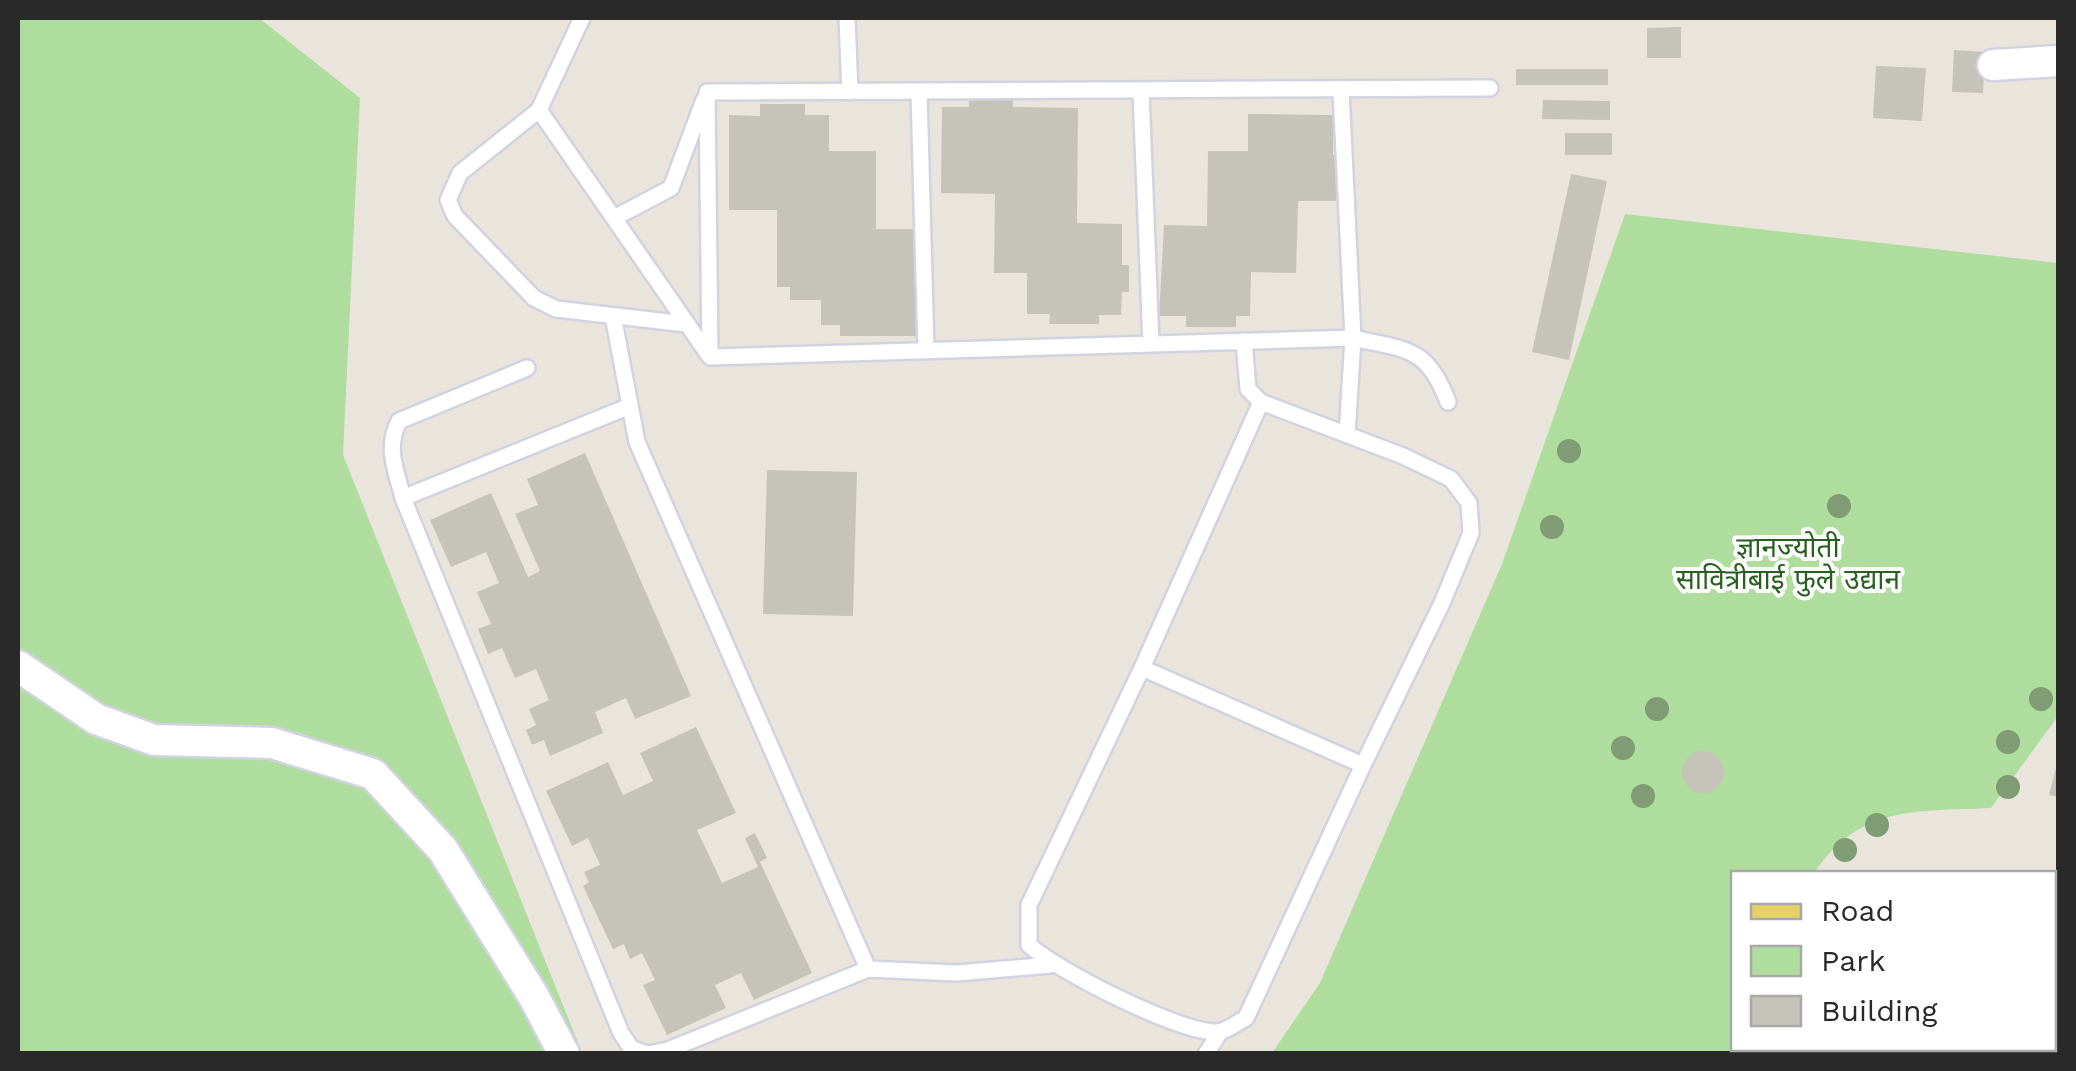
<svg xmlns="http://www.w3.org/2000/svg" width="2076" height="1071" font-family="'Work Sans','Noto Sans Devanagari',sans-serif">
<rect width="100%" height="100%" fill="#eae5dc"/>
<!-- green -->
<path fill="#aedd9d" d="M18 18H259L360 98 343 455 582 1053H18Z
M1625 214 2058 263V716L1991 808C1914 812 1862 804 1814 873L1734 874V1048L1770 1049V1053H1272L1320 983 1502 564Z"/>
<!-- building -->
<path fill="#c6c3bb" d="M1681 27V58H1647V28Z
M1954 50 1985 52 1983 93 1952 92Z
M1876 66 1926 68 1922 121 1873 118Z
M1516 69H1608V85H1516Z
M969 97 1013 98V107L1078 108 1077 223 1122 224V265H1129V292H1122L1121 315H1099V324H1049L1050 314H1027V273H994L995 194 941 193 942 107H969Z
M1543 100 1610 101V120L1542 119Z
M760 104H805V115H829V151H876V229H916V336H840V325H821V300H790V287H777V210H729V115L760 116Z
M1248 114 1334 115 1333 155H1342L1336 201H1298L1296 273 1251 272 1250 316H1236V327H1186V316H1159L1164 225 1207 226 1208 151H1248Z
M1565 133H1612V155H1565Z
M1571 174 1607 181 1569 360 1532 352Z
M585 453 691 696 635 719 626 698 595 712 603 733 550 756 544 740 532 745 526 730 536 725 529 709 549 700 536 669 515 678 502 648 488 654 478 629 491 624 477 592 499 583 486 552 451 567 430 520 491 493 528 577 540 571 515 514 538 505 527 479Z
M767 470 857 472 853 616 763 614Z
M696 727 736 813 697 830 722 883 758 867 745 838 755 833 767 858 760 862 812 973 754 1000 741 973 715 985 726 1008 667 1035 643 985 655 980 642 953 630 959 624 944 613 949 583 886 589 882 584 872 600 865 588 838 572 846 546 791 608 762 623 795 653 781 640 753Z
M1682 772a21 21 0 1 1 42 0a21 21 0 1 1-42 0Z
M2057 764H2058V797L2049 795Z"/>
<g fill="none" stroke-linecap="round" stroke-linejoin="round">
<!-- lane casing -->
<g stroke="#d2d3e1" stroke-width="20">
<path id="lane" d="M582 18 539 110 460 173 448 200 455 216 534 298 556 309 686 324
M847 18 850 92
M1341 91 1353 338 1347 435
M707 92 1490 88
M707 92 710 357
M919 92 926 351
M1141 92 1151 344
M539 110 710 357
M614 218 671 188 704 100
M613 316 637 442 868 969
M710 357 1353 338C1406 350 1427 346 1448 402
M527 368 399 421C385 448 396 470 403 498L621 1033 631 1048 647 1054
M1261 402 1142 668 1029 905V945C1056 970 1181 1034 1218 1032 1227 1031 1238 1022 1246 1018L1363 765
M403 498 630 406
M1142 668 1363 765 1442 603 1471 533 1469 503 1451 479 1403 456 1261 402 1248 389 1244 341
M2054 1007 2058 1004
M648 1054 668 1050 868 969 957 973 1051 965
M1206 1054 1220 1032
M1985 1054 1991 1048"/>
</g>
<!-- street casing -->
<g stroke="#d2d3e1" stroke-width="35">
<path id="street" d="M1993 65 2058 61
M18 666 96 719 154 740 272 743 373 774 443 850 534 997 564 1054"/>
</g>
<!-- primary casing -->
<g stroke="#c3c3c3" stroke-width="52">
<path id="primary" d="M2054 937 2058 936
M1882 1054 1887 1048"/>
</g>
<!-- lane -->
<use href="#lane" stroke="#fff" stroke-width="15"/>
<!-- street -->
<use href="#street" stroke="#fff" stroke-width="30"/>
<!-- primary -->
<use href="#primary" stroke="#e5d166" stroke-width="48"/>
</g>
<!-- trees -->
<g fill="#7f9c74">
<circle cx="1569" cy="451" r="12"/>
<circle cx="1839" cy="506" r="12"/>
<circle cx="1552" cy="527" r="12"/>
<circle cx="2041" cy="699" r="12"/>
<circle cx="1657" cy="709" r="12"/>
<circle cx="2008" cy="742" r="12"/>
<circle cx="1623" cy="748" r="12"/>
<circle cx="2008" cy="787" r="12"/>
<circle cx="1643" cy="796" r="12"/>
<circle cx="1877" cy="825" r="12"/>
<circle cx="1845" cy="850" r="12"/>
</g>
<g text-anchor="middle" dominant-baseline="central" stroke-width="8" stroke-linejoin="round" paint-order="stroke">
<!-- park labels -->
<g font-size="28" fill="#28601f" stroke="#fff">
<text x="1788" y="547">ज्ञानज्योती<tspan x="1788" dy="32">सावित्रीबाई फुले उद्यान</tspan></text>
</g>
</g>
<!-- border -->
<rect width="2076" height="1071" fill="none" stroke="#292929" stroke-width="40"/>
<!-- legend -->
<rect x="1731" y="871" width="325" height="180" fill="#ffffff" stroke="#a9a9a9" stroke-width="2.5"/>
<rect x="1751" y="904" width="50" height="15" fill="#e5d166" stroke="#a9a9a9" stroke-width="2.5"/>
<text x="1821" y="921" font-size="30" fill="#292929">Road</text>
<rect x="1751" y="946" width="50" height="30" fill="#aedd9d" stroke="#a9a9a9" stroke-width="2.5"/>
<text x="1821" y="971" font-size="30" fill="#292929">Park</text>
<rect x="1751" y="996" width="50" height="30" fill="#c6c3bb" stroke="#a9a9a9" stroke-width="2.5"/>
<text x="1821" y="1021" font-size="30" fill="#292929">Building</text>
</svg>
